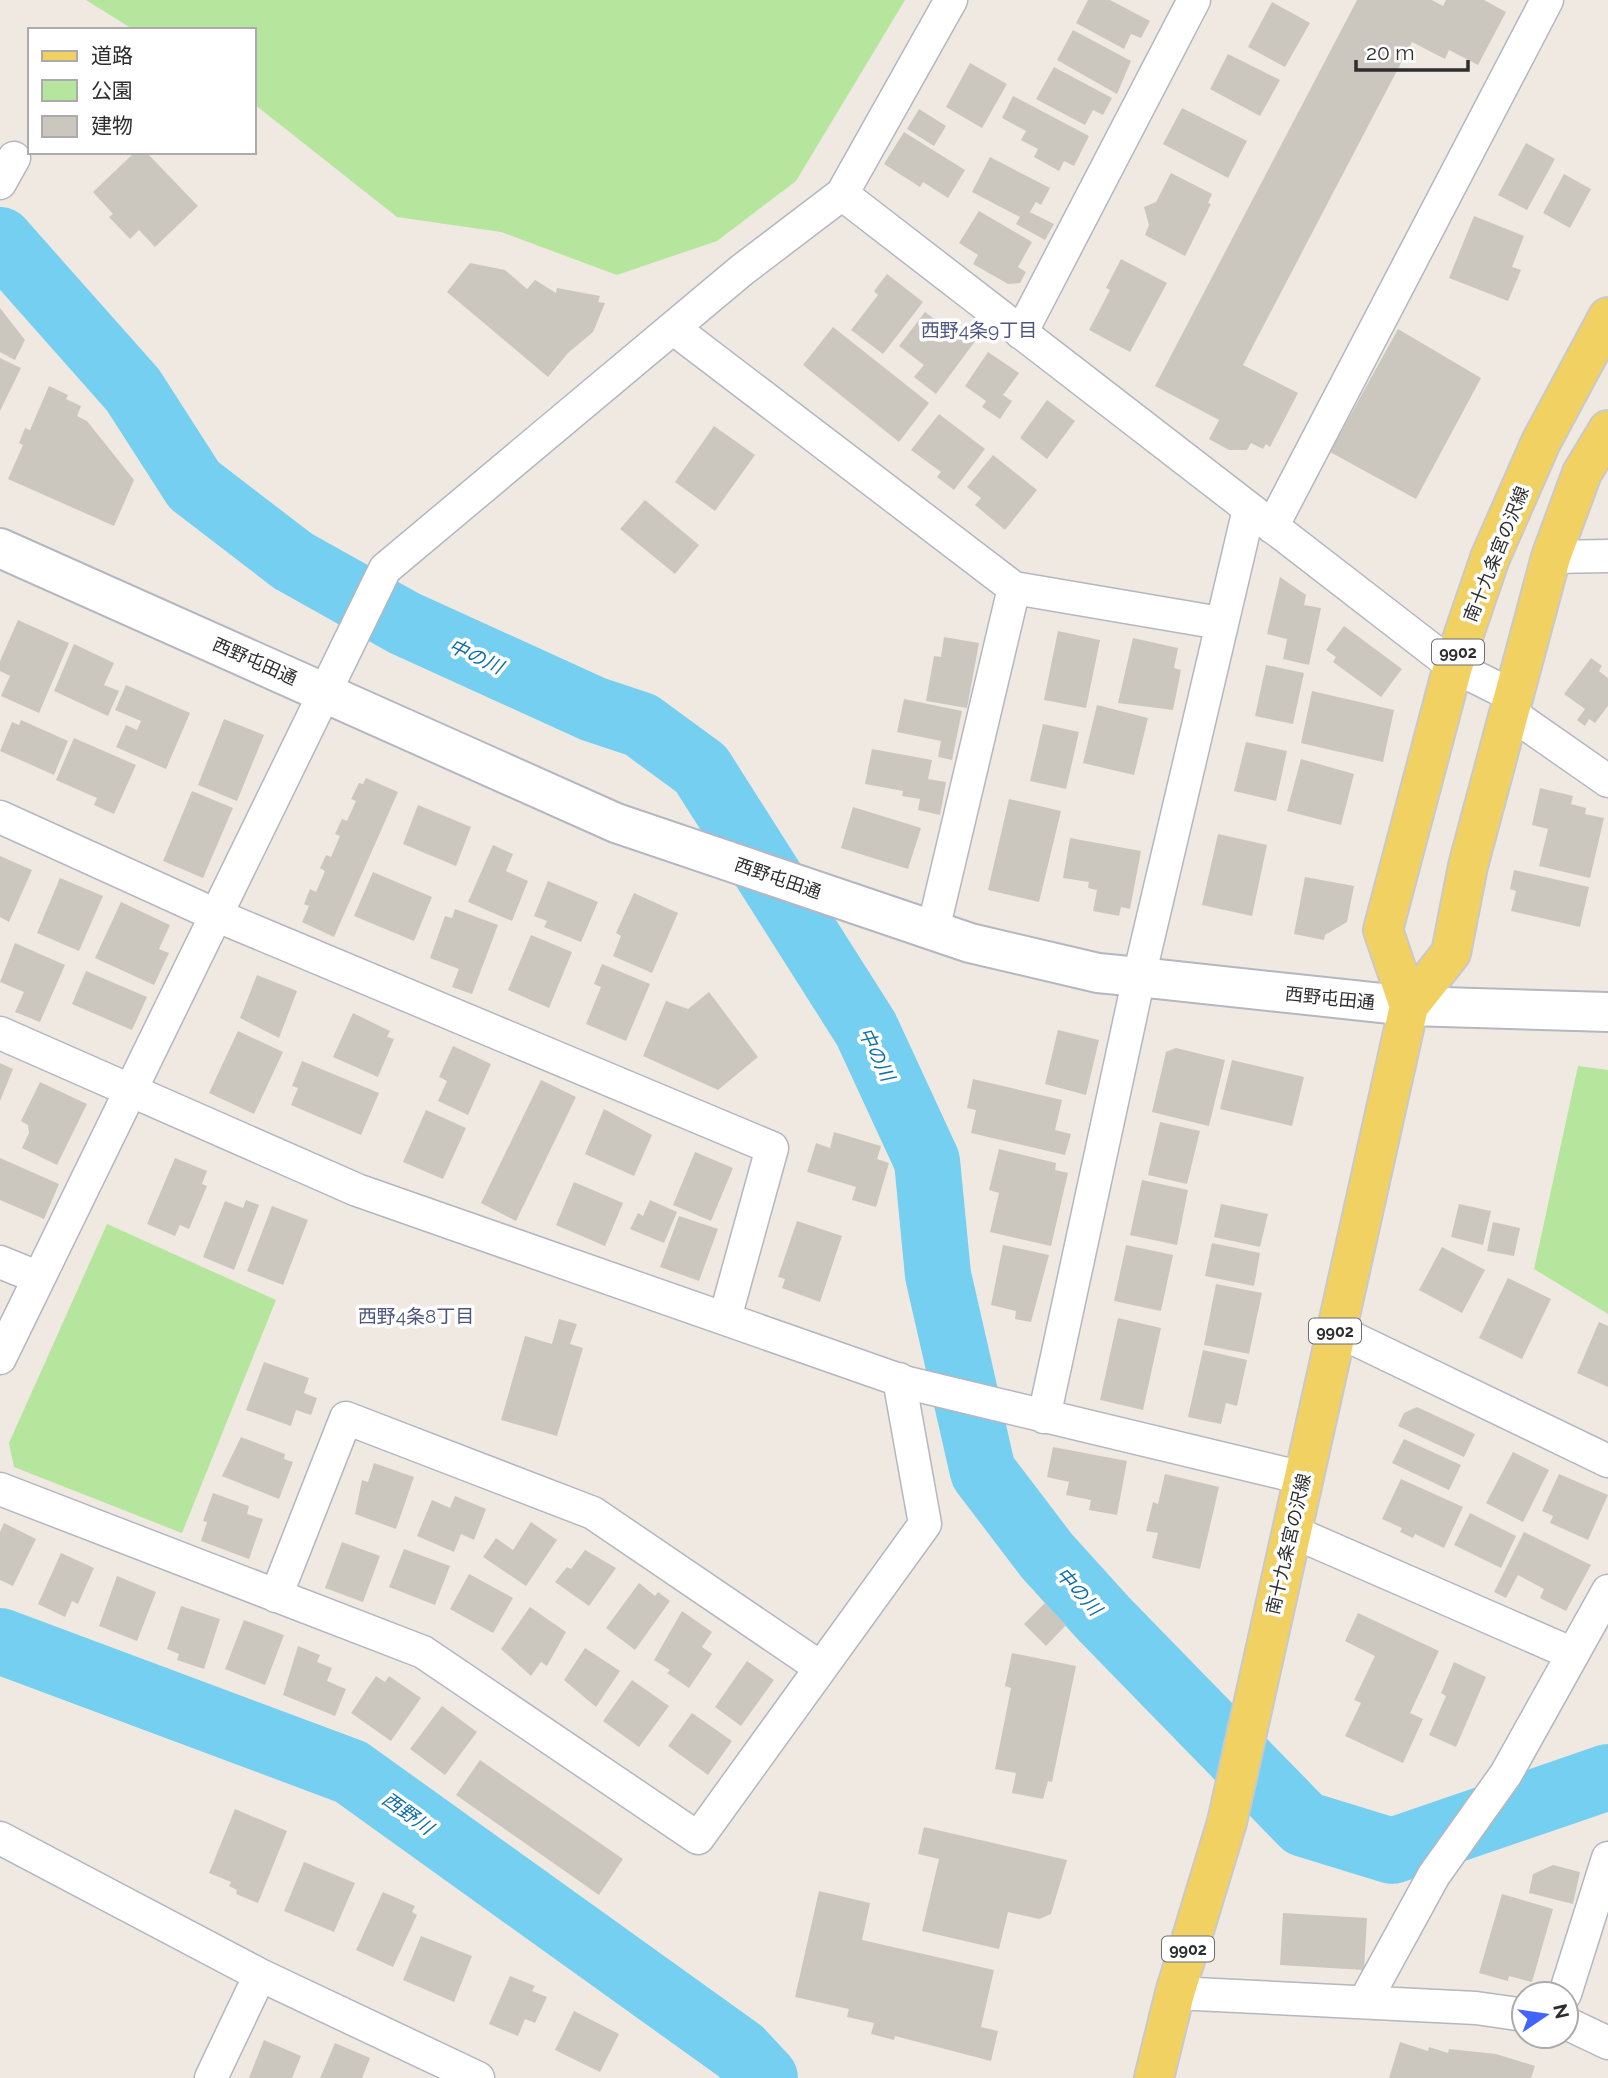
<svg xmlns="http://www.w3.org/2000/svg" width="1608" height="2078" font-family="Raleway,'Noto Sans JP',sans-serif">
<rect width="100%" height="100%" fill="#efe9e1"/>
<!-- green -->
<path fill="#b6e59e" d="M86 0H905L796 181 717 241 617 275 501 232 397 217 254 104V30H134Z
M1578 1066 1608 1070V1314L1534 1269Z
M107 1224 276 1300 182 1533 14 1467 9 1443Z"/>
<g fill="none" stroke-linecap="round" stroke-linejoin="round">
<!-- river -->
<path stroke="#75cff0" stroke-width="66" d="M0 240 133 390 194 485 293 561 404 623 593 709 641 725 701 769 866 1029 927 1161 938 1275 983 1472 1047 1556 1104 1619 1304 1824 1392 1851 1608 1777
M0 1641 351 1772 740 2051 765 2078"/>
</g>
<!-- building -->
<path fill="#cbc7bf" d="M1088 0H1110L1150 21 1141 38 1131 34 1124 49 1076 23Z
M1357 0H1432L1443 6 1446 0H1484L1506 12 1478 65 1449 50 1445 59 1412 42 1243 365 1298 393 1270 447 1266 444 1263 449 1251 443 1247 450H1229L1209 439 1219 420 1155 386Z
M1272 2 1310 23 1285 67 1248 47Z
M1073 30 1131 61 1117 94 1057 60Z
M1228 54 1280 80 1260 116 1210 89Z
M970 63 1007 84 982 128 946 107Z
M1054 67 1112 98 1103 115 1093 110 1085 125 1036 99Z
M1013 96 1089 136 1074 166 1064 161 1059 171 1034 157 1038 149 1021 140 1026 131 1002 118Z
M1182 108 1247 141 1228 178 1163 144Z
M919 109 946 126 934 146 907 129Z
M904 132 965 170 948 198 923 182 920 187 884 164Z
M1526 143 1555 159 1527 210 1498 195Z
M135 152H146L198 206 155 247 139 230 130 239 109 217 113 214 93 192Z
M990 157 1050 188 1041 205 1036 202 1030 212 1054 224 1045 240 1016 224 1020 217 972 192Z
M1171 173 1212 194 1208 203 1211 204 1185 256 1145 235 1149 225 1144 207 1156 202Z
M1564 174 1591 189 1570 228 1543 213Z
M979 211 1032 242 1018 267 1026 272 1020 283 1008 284 973 264 978 255 959 243Z
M1474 216 1524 236 1512 267 1521 270 1508 301 1449 278Z
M1121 259 1167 283 1130 352 1089 330 1110 290 1106 288Z
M470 263 505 270 527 289 535 280 556 293 557 288 600 296 598 302 605 303 593 332 568 353 548 377 447 292Z
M887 274 923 302 883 354 851 330 878 295 874 291Z
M0 308 25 340 15 360 0 352Z
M925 312 957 336 962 330 976 340 936 394 914 377 924 365 899 346Z
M833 327 929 403 899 442 803 365Z
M1398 329 1481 378 1416 499 1330 452Z
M988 352 1019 373 1003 395 1012 401 1000 419 982 407 986 401 965 386Z
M0 358 21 368 0 411Z
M49 386 68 395 66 399 81 406 77 416 87 421 134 480 114 526 8 479 23 445 19 443 25 428 30 430Z
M1047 400 1075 421 1047 459 1020 438Z
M939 414 985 449 954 490 937 477 941 472 911 450Z
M714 426 755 455 715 511 675 482Z
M993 455 1037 490 1005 530 975 505 981 498 967 487Z
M645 500 699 545 675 574 620 529Z
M1280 577 1306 595 1304 605 1321 608 1309 665 1283 659 1287 639 1267 634Z
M18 620 69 643 39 713 1 696 10 676 0 671V661Z
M1344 626 1402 669 1381 697 1333 662 1336 657 1326 650Z
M1058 631 1100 640 1086 708 1044 700Z
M944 637 979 643 967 708 926 701 934 656 941 657Z
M1133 638 1178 648 1174 668 1181 670 1173 710 1118 703Z
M74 644 114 663 104 685 119 691 108 716 54 691Z
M1591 658 1602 666 1599 671 1608 678V706L1595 723 1589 719 1585 726 1577 720 1585 709 1564 694Z
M1266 665 1304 673 1293 724 1255 716Z
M126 685 190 713 166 769 116 747 126 725 137 730 141 721 115 710Z
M1312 691 1394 710 1383 762 1301 743Z
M904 699 962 711 952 760 938 757 941 741 897 732Z
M1097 705 1148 718 1134 775 1083 763Z
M224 719 264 735 237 801 198 785Z
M21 720 68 741 54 775 0 751 12 722 19 725Z
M1043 724 1079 732 1066 789 1030 781Z
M74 738 136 765 114 814 94 805 97 798 56 780Z
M1246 742 1287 751 1276 801 1234 791Z
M872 749 932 760 928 779 946 782 940 815 918 810 920 799 902 796 903 791 865 784Z
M1301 759 1354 774 1341 825 1287 811Z
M366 778 398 792 334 937 302 922 309 906 304 904 310 889 316 892 325 871 320 868 326 855 331 857 340 836 335 834 342 819 347 821 356 801 351 799 359 783 363 784Z
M1540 788 1573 796 1571 804 1586 808 1585 814 1604 818 1590 878 1539 866 1548 829 1532 825Z
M192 791 233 808 203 878 163 861Z
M1009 799 1061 811 1039 902 988 890Z
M418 805 471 827 456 866 403 844Z
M853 807 921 828 908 869 841 848Z
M1218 834 1267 845 1252 916 1202 905Z
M1070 838 1141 851 1130 909 1121 907 1119 916 1093 911 1097 890 1088 888 1089 882 1063 878Z
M493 845 513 854 506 871 528 881 512 921 468 902Z
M0 856 32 870 9 922 0 917Z
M1514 870 1589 887 1580 927 1511 911 1516 891 1510 889Z
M373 872 432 897 414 941 354 916Z
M1305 877 1354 886 1347 922 1325 935 1324 940 1294 934Z
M60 878 103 896 79 951 37 933Z
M548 881 598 902 581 942 544 927 547 921 534 916Z
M634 893 678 913 652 973 613 956 621 936 616 933Z
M121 902 170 925 159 949 169 953 154 985 95 958Z
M455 909 498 925 472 994 452 987 459 969 430 958 445 916 452 918Z
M531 935 572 952 549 1008 508 990Z
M15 943 65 965 40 1022 15 1012 24 992 0 982Z
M602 964 650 984 626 1041 586 1024 601 987 594 984Z
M86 971 147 997 132 1030 72 1004Z
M257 975 297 991 279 1038 240 1018Z
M709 992 758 1057 718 1090 643 1056 666 1001 688 1009Z
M353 1013 390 1031 387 1037 394 1039 378 1077 333 1057Z
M1058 1030 1099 1040 1086 1095 1045 1084Z
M238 1031 283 1052 254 1114 209 1093Z
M453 1046 491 1064 468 1115 438 1101 447 1081 439 1077Z
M1176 1048 1225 1060 1209 1126 1152 1112 1166 1052Z
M1232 1060 1304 1077 1292 1126 1220 1109Z
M302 1061 379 1093 361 1135 291 1105 298 1088 292 1086Z
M0 1063 13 1069 0 1101Z
M973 1079 1062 1100 1055 1130 1071 1134 1065 1155 971 1133 976 1110 967 1108Z
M541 1080 576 1097 516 1221 481 1203Z
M40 1082 87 1104 57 1165 22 1148 29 1133 28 1125 21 1121Z
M604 1109 652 1135 634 1176 585 1154Z
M426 1110 466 1128 443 1179 403 1162Z
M1160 1122 1200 1131 1187 1184 1148 1175Z
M834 1132 881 1146 877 1159 889 1163 876 1207 852 1200 856 1187 807 1172 816 1143 830 1148Z
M999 1149 1056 1163 1055 1170 1068 1173 1051 1246 990 1232 999 1193 989 1190Z
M695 1152 733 1168 711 1221 673 1205Z
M0 1158 59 1184 44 1219 0 1200Z
M175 1158 207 1171 202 1184 207 1186 189 1229 180 1225 175 1236 147 1224Z
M1142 1180 1188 1190 1177 1245 1130 1235Z
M574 1182 623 1203 605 1246 556 1225Z
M246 1200 259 1205 234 1270 203 1257 225 1201 243 1208Z
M650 1200 677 1212 664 1243 630 1229 638 1213 643 1216Z
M1221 1204 1268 1214 1260 1247 1214 1237Z
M1459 1204 1491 1211 1483 1245 1451 1237Z
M272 1206 308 1220 283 1285 247 1271Z
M679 1216 718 1229 699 1281 660 1267Z
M797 1221 842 1236 820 1302 782 1288 785 1279 778 1277Z
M1493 1222 1520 1228 1514 1256 1487 1251Z
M1212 1243 1260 1253 1254 1286 1205 1276Z
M1003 1245 1049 1255 1031 1322 1015 1319 1016 1311 991 1305Z
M1126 1245 1173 1255 1161 1311 1114 1301Z
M1442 1247 1485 1270 1462 1313 1419 1290Z
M1508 1278 1551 1299 1522 1359 1479 1338Z
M1216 1284 1262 1293 1249 1354 1204 1345Z
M1118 1318 1161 1328 1143 1410 1100 1400Z
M559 1319 577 1324 570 1344 583 1348 557 1436 501 1420 525 1336 552 1344Z
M1599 1322 1608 1326V1387L1577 1373Z
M1203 1350 1247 1360 1237 1406 1226 1403 1221 1424 1188 1417Z
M264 1362 309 1378 304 1393 317 1398 311 1415 296 1410 291 1426 246 1410Z
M1417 1407 1475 1434 1464 1457 1398 1426 1404 1413Z
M241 1437 285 1454 284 1459 293 1462 279 1499 222 1476Z
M1404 1439 1461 1465 1449 1490 1392 1463Z
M1053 1447 1127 1461 1117 1515 1089 1510 1091 1500 1066 1495 1069 1482 1047 1477Z
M1513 1452 1549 1470 1523 1522 1486 1503Z
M374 1463 414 1477 396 1529 355 1514 362 1480 368 1482Z
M1165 1474 1219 1487 1200 1569 1152 1558 1158 1533 1146 1531 1153 1502 1158 1504Z
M1559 1474 1608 1495 1588 1540 1550 1523 1553 1516 1542 1511Z
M1401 1479 1463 1507 1444 1548 1415 1534 1413 1538 1400 1532 1402 1528 1382 1519Z
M213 1493 249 1506 247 1514 263 1519 249 1559 201 1541 207 1522 203 1521Z
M455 1496 486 1509 474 1540 461 1534 454 1552 417 1536 432 1500 450 1508Z
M1470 1513 1516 1536 1501 1568 1454 1545Z
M531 1522 557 1540 526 1586 483 1557 496 1538 513 1550Z
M4 1523 36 1539 13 1586 0 1580V1532Z
M1524 1532 1591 1565 1566 1611 1540 1598 1544 1589 1518 1575 1506 1598 1494 1592Z
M342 1542 380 1556 363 1602 325 1588Z
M404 1549 450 1566 435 1605 389 1587Z
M585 1550 616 1568 589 1606 555 1582 567 1567 571 1569Z
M61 1553 94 1568 78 1604 72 1601 65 1617 38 1604Z
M469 1574 513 1598 493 1633 450 1609Z
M117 1576 156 1592 137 1641 99 1626Z
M639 1583 655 1596 658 1592 670 1601 635 1650 606 1628Z
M1045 1603 1066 1625 1046 1646 1024 1624Z
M181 1606 220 1619 204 1669 177 1660 179 1654 167 1649Z
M530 1607 566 1632 547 1666 541 1662 531 1676 501 1649Z
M682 1611 712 1632 702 1647 712 1654 689 1688 667 1673 670 1670 654 1660Z
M1358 1613 1439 1651 1410 1713 1423 1719 1403 1763 1345 1736 1361 1703 1354 1700 1375 1656 1345 1641Z
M244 1620 284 1635 265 1685 225 1669Z
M298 1646 320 1655 317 1662 332 1668 327 1681 346 1689 335 1716 283 1695Z
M585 1648 620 1671 596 1707 564 1680Z
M1012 1653 1076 1666 1052 1782 1048 1781 1043 1799 1012 1793 1016 1773 995 1769 1011 1688 1005 1686Z
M747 1661 774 1680 741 1726 715 1707Z
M1454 1662 1486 1677 1456 1747 1429 1735 1446 1696 1441 1693Z
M376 1676 385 1682 389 1676 421 1698 391 1741 351 1713Z
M632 1680 669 1706 639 1747 603 1721Z
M442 1706 477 1732 445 1775 410 1749Z
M692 1713 732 1741 708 1775 668 1746Z
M480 1760 623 1859 599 1895 456 1795Z
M235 1809 287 1831 258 1903 236 1894 237 1890 229 1886 231 1882 209 1873Z
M924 1827 1067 1860 1051 1914 1039 1919 1008 1912 999 1949 922 1931 939 1859 918 1854Z
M304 1862 355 1883 334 1932 284 1911Z
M1553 1865 1580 1872 1573 1904 1529 1893 1533 1874Z
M819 1891 870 1903 862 1940 994 1970 981 2027 998 2031 991 2061 895 2036 894 2040 871 2034 874 2023 847 2017 849 2009 795 1997Z
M383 1892 415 1906 412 1912 417 1915 393 1967 356 1950Z
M1502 1894 1553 1909 1532 1982 1509 1976 1508 1981 1479 1973Z
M1283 1913 1367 1918 1364 1970 1280 1965Z
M421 1936 472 1956 454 2002 403 1980Z
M510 1976 535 1986 532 1991 547 1997 535 2023 525 2019 518 2036 489 2024Z
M574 2011 619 2034 600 2072 555 2050Z
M264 2040 301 2056 292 2078H249Z
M1400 2042 1428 2051 1429 2047 1448 2053 1449 2049 1496 2054 1535 2066 1531 2078H1389Z
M335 2043 370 2058 362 2078H320Z"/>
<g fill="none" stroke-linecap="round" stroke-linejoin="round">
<!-- street casing -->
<g stroke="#b4b7c1" stroke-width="35">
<path id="street" d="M0 183 14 158
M842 194 1453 666 1513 696
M673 328 1014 588 1220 623
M1021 333 1194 0
M1272 527 1547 0
M1551 557 1608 556
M1509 712 1608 781
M0 817 218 916 772 1148 725 1318
M933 930 1014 588
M0 1033 357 1190 908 1383 1303 1478
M0 1262 37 1277
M1336 1330 1608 1461
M0 1358 385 569 742 270 842 194 951 0
M1044 1417 1139 977 1249 509
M0 1489 423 1652 698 1838 925 1524 899 1379
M1291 1531 1573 1654
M276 1596 346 1418 593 1513 821 1668
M0 1838 260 1975 478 2078
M1175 1993 1476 2008 1524 2015
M1565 1994 1608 1858
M1365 2001 1434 1875 1506 1774 1608 1591
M1566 2023 1608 2043
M211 2078 260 1975"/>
</g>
<!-- secondary casing -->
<g stroke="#b4b7c1" stroke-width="42">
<path id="secondary" d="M0 548 616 823 970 943 1098 973 1139 977 1409 1006 1608 1012"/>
</g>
<!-- primary casing -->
<g stroke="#c9c9c9" stroke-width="42">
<path id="primary" d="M1409 1006 1383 930 1453 666 1490 558 1541 442 1608 317
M1154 2078 1175 1993 1227 1822 1409 1006 1451 953 1468 866 1551 557 1582 473 1608 430"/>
</g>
<!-- street -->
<use href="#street" stroke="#fff" stroke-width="32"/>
<!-- secondary -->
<use href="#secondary" stroke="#fff" stroke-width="38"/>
<!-- primary -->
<use href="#primary" stroke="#f2d163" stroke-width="38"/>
</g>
<g text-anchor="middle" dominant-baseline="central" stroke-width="7" stroke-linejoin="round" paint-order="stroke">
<!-- shield labels -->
<g fill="#fff" stroke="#6d6d6d" stroke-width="2">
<rect x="1432" y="639.5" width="52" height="25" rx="5"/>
<rect x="1309" y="1318.5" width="52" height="25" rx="5"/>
<rect x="1162" y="1936.5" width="52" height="25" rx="5"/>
</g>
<g font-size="16" font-weight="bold" fill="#2e2e2e">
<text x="1458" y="652">9902</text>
<text x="1335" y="1331">9902</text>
<text x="1188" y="1949">9902</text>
</g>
<!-- street labels -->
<g font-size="18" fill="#2e2e2e" stroke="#fff">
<text transform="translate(1496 554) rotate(-68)">南十九条宮の沢線</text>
<text transform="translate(255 661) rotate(24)">西野屯田通</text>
<text transform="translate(778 878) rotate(19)">西野屯田通</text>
<text transform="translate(1330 998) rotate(6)">西野屯田通</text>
<text transform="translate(1288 1544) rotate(-77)">南十九条宮の沢線</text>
</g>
<!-- neighbourhood labels -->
<g font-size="19" fill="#4d5680" stroke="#fff">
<text x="979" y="330">西野4条9丁目</text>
<text x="416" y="1316">西野4条8丁目</text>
</g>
<!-- water labels -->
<g font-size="19" font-style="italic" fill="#0d6fa3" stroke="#fff">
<text transform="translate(476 656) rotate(25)">中の川</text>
<text transform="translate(877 1054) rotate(64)">中の川</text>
<text transform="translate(1079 1591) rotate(48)">中の川</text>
<text transform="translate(408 1813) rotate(36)">西野川</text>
</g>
</g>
<!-- legend -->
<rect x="28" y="28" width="228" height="126" fill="#ffffff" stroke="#ababab" stroke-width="2"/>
<rect x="42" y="51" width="35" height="10" fill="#f2d163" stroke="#ababab" stroke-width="2"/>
<text x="91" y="63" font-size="21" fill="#2e2e2e">道路</text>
<rect x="42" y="80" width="35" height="21" fill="#b6e59e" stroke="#ababab" stroke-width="2"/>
<text x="91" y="98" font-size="21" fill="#2e2e2e">公園</text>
<rect x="42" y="116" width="35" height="21" fill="#cbc7bf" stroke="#ababab" stroke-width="2"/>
<text x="91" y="133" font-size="21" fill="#2e2e2e">建物</text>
<!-- north arrow -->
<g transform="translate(1545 2015) rotate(77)"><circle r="33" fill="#ffffff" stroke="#ababab" stroke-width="2"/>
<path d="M0-5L12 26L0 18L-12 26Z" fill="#4264fb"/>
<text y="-10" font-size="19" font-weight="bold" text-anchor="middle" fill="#2e2e2e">N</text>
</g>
<!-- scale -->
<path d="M1356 60v10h112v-10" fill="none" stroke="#2e2e2e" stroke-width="3.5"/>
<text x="1366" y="60" font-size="21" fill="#2e2e2e" stroke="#ffffff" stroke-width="5" paint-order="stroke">20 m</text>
</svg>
